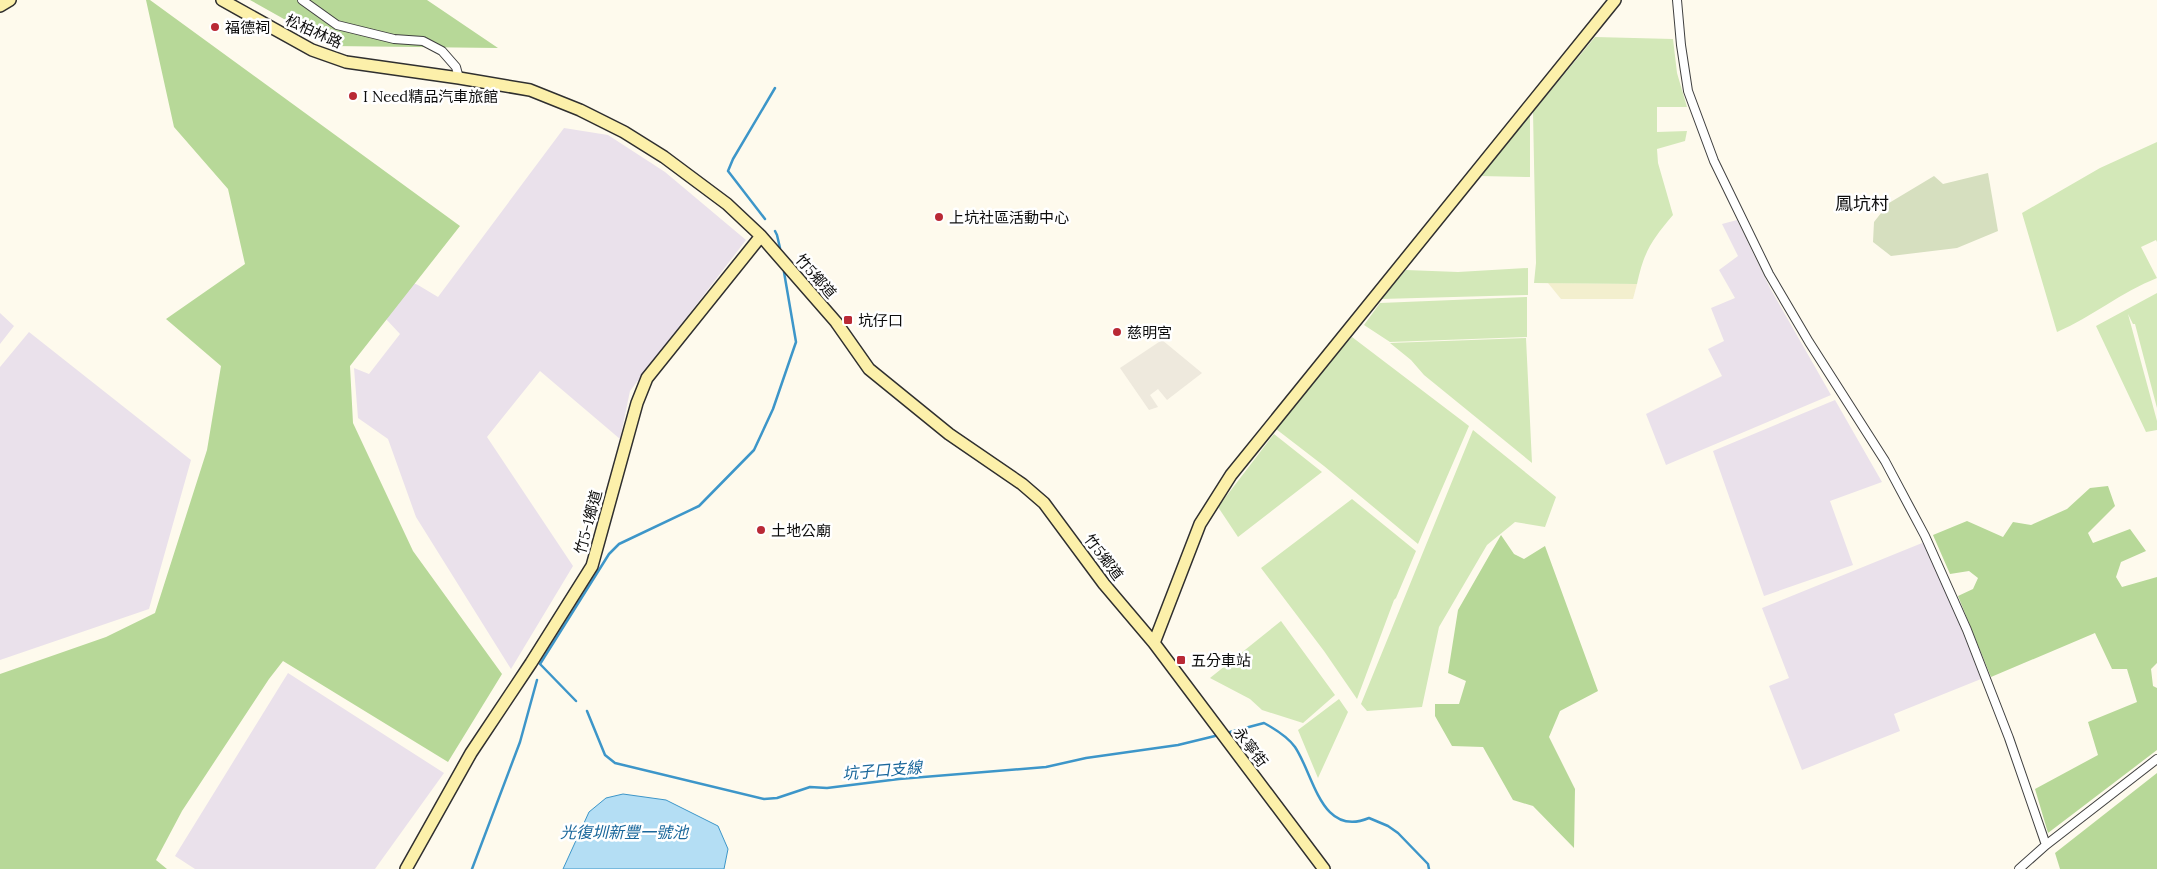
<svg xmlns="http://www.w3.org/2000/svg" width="2157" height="869" font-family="Lora,'Noto Sans TC',serif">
<rect width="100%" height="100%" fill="#fefaed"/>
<!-- industrial -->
<path fill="#eae1eb" d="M564 128 608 135 665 172 746 240 630 391 620 439 540 371 487 437 573 566 511 669 416 517 388 439 358 418 354 368 369 374 400 334 371 303 399 277 418 285 438 297Z
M1737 220 1770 288 1831 395 1666 465 1646 414 1722 376 1708 349 1724 341 1711 308 1735 298 1719 270 1738 256 1722 224Z
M0 313 14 326 0 344Z
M29 332 191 460 149 609 0 660V367Z
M1835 400 1882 482 1830 501 1853 565 1764 596 1713 451Z
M1927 541 1981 679 1894 714 1900 731 1802 770 1769 686 1789 678 1762 608Z
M288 673 444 773 375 869H195L175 856Z"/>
<!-- farmland -->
<path fill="#f3efce" d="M1548 283 1637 284 1633 299H1561Z"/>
<!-- green -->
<path fill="#d3e8b8" d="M1595 37 1673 39 1677 73 1687 107H1657V132L1687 131 1685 141 1657 149 1658 163 1673 215C1652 240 1644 251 1637 284L1534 283 1536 263 1533 112Z
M1530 113V177L1480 176Z
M2157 142V242L2156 240 2141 247 2157 278C2121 292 2092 317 2057 332L2022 213 2100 168Z
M1528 268V295L1381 299 1406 270 1458 272Z
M2157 293V408L2135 324H2133L2128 314 2157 421V430L2146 432 2096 326Z
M1527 297V337L1390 342 1364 325 1380 303Z
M1352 337 1469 426 1418 544 1324 466 1276 429 1313 380Z
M1526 338 1532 463 1424 375 1411 360 1390 343Z
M1473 430 1556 497 1545 527 1515 522 1487 545 1439 627 1422 707 1367 711 1361 704Z
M1274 434 1322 472 1238 537 1218 507Z
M1352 499 1416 551 1396 598 1394 600 1357 699 1324 651 1261 568Z
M1281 621 1335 695 1303 723 1262 710 1250 699 1210 678Z
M1339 699 1348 712 1318 778 1298 730Z"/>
<!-- forest -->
<path fill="#b7d898" d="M146 0H150L460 226 350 366 353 423 413 551 502 674 448 762 283 661 269 679 182 811 156 860 167 869H0V674L106 637 155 613 207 450 221 366 166 319 245 264 228 189 174 127Z
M250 0H427L498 48 332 46Z
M2108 486 2115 506 2088 533 2093 543 2130 529 2146 551 2121 562 2116 577 2122 587 2157 577V663L2151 669 2153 686 2157 688V750L2048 833 2035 789 2098 755 2088 722 2137 702 2127 669H2112L2095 633 1991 677 1958 596 1973 589 1978 578 1969 571 1950 574 1933 535 1967 521 2003 537 2013 522 2031 525 2067 509 2090 488Z
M1501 535 1514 554 1524 559 1545 546 1598 691 1560 711 1549 737 1575 789 1574 848 1533 806 1513 800 1483 747 1452 746 1435 716V704H1459L1466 681 1448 673 1458 610Z
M2157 773V869H2060L2055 853Z"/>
<!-- cemetery -->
<path fill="#d6dfbf" d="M1988 173 1998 231 1957 248 1891 256 1873 242 1874 222 1889 203 1934 176 1943 184Z"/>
<!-- plaza -->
<path fill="#eee9dd" d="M1162 340 1202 373 1167 400 1158 389 1150 395 1158 407 1149 410 1120 368Z"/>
<!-- water -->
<path fill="#b4def4" stroke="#3d96c9" d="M623 794 666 800 718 826 728 849 724 869H563L589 812 606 798Z"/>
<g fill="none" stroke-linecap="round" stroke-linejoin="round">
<!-- stream -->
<path stroke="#3d96c9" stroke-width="2.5" d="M765 219 728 171 733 159 775 88
M775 231 777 235 780 248
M540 664 609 554 619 544 699 506 754 450 773 409 796 342 784 272
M540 664 576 701
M587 711 605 755 615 763 764 799 777 798 810 787 827 788 899 779 1046 767 1086 758 1178 745 1215 736
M1230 732 1264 723C1275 729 1287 736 1295 747 1314 775 1321 838 1369 818L1388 826 1398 833 1428 864 1429 869
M472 869 520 742 537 680"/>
<!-- street casing -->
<g stroke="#404040" stroke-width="10">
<path id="street" d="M302 0 337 25 394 39 423 41 442 51 456 67 459 78
M1677 0 1681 45 1688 91 1714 161 1769 274 1809 342 1885 461 1925 536 1967 630 2009 738 2046 845
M2019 869 2046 845 2157 759"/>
</g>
<!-- secondary casing -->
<g stroke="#2f2f2f" stroke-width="14">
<path id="secondary" d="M222 0 312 50 346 62 459 78 530 90 580 110 624 132 664 157 727 204 761 236 836 322 869 369 949 434 1022 484 1044 503 1104 584 1154 643 1324 869
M0 6 10 0
M1154 643 1200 524 1231 475 1615 0
M406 869 471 753 531 663 592 566 637 403 647 378 761 236"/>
</g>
<!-- street -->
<use href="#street" stroke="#fff" stroke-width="8"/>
<!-- secondary -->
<use href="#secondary" stroke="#fcf0aa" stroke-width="11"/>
</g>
<!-- markers -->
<g fill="#b92935" stroke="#fff" stroke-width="2">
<circle cx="215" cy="27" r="5"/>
<circle cx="353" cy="96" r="5"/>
<circle cx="939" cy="217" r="5"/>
<rect x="843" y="315" width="10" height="10" rx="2.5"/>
<circle cx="1117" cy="332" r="5"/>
<circle cx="761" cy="530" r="5"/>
<rect x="1176" y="655" width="10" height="10" rx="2.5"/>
</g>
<g text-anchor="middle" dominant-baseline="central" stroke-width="5" stroke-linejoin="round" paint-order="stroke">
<!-- poi labels -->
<g font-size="15" fill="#0d0d0d" stroke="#fff" text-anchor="start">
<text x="225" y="27">福德祠</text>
<text x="363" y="96">I Need精品汽車旅館</text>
<text x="949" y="217">上坑社區活動中心</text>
<text x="858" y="320">坑仔口</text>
<text x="1127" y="332">慈明宮</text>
<text x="771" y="530">土地公廟</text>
<text x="1191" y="660">五分車站</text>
</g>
<!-- street labels -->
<g font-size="15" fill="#0d0d0d" stroke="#fff">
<text transform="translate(314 31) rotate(24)">松柏林路</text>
<text transform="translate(816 276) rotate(49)">竹5鄉道</text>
<text transform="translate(588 522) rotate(-75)">竹5-1鄉道</text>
<text transform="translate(1104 557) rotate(53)">竹5鄉道</text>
<text transform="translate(1251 747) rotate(53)">永寧街</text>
</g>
<!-- water labels -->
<g font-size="16" font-style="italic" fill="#1a679b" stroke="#fff">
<text transform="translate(882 770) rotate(-5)">坑子口支線</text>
<text x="624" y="832">光復圳新豐一號池</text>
</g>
<!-- quarter labels -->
<g font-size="18" fill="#0d0d0d" stroke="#fff">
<text x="1862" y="203">鳳坑村</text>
</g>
</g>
</svg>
